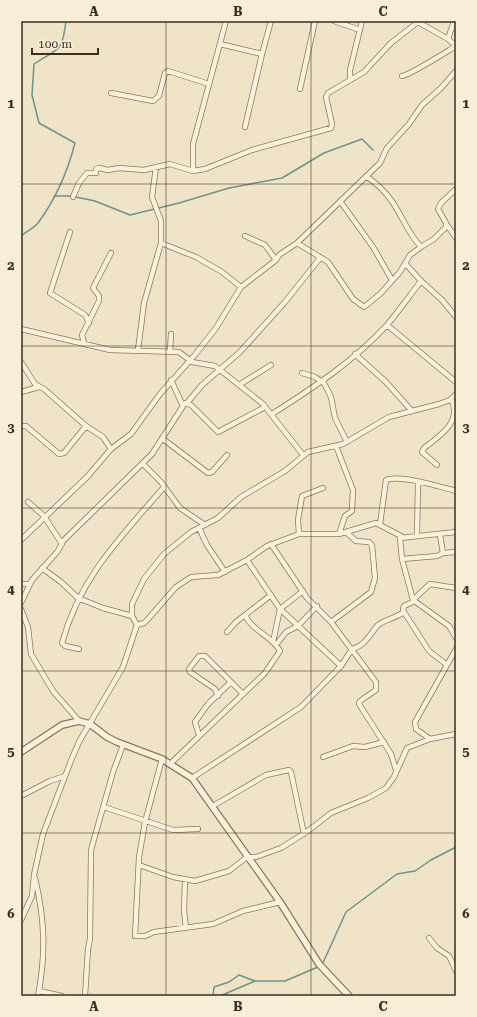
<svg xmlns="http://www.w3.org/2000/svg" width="477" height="1017" font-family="'Roboto Serif',serif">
<rect width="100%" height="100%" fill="#f0e4c8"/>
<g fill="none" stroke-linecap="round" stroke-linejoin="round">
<!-- stream -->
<path stroke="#6f938a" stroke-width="1.5" d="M54 196H71L95 201 130 215 179 203 229 188 282 178 324 153 362 139 373 150
M21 236C26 232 34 228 38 223 55 200 68 170 75 143L39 123 32 95 34 64C59 47 62 54 66 21
M322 965 346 912 397 874 415 871 431 860 456 847
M213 996 214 987 229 982 239 975 255 981
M220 996 255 981H285L318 967"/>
<!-- minor casing -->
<g stroke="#8d765c" stroke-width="6">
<path id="minor" d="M334 21 360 30
M448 39 454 21
M220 44 262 54 245 127
M262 54 271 21
M402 76C410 75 446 52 456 46
M350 80V70L362 21
M300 89 315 21
M111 93 153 101 159 96 165 73 168 71 209 84
M193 171V144L226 21
M366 176C376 183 384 190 391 200 402 215 408 234 421 247L434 239 446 227V223L438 209 441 203 456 189
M73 197 79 183 87 173H96V169L99 168 108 170 119 168 144 170 170 164 193 171 205 169 252 150 331 128 332 124 326 97 328 93 364 72 391 43 418 22 448 39 456 46
M340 201 373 247 392 280
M447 225 456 238
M70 232 50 293 85 315 89 323
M245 236 265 245 276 260
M161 243 196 257 222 272 241 287
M297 243 328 262 353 299 364 307 380 294 400 272 410 255 421 247
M405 263 421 281 442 300 456 317
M387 325 456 382
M21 329 110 350 179 352 192 362 215 366 263 404 303 455
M84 343 82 335 99 301V296L93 288 111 253
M138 350 144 303 161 243V221L152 197 156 167
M170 351 171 334
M355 354 386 382 411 410
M21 362 35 384 44 389 86 426 103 437 111 449 87 477 21 540
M302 373 315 377 322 382
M323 381 331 397 335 418 347 442
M239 385 271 365
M21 392 39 387
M185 403 191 405 218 432 265 407
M187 403 202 385 240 352 285 302 320 258
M272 414C313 388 354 361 387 325 399 311 410 295 421 281
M21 426H26L59 454 64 453 86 426
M163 439 208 473 212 472 227 455
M336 446 353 490 352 511 345 516 339 534
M111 449 131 434 160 394 194 356 216 328 241 287 276 260 279 255 297 243 380 163 387 148 409 124 422 105 441 88 456 71
M143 464 161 482 180 508 205 525
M437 465 422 452 424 448C440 436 463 421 451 399
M28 502 44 516 62 544
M380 524 386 480C399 474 440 487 456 491
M199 528 207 545 225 572
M299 534 298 520 302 496 323 488
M440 535 443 553 456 552
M417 536 418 483
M400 538 402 559 413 600 449 626 456 638
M271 544 307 598 331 622 376 682V690L360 701 359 704 391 754 396 770
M402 559 437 556 443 553
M247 560 280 609 341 666
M42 568 61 582 78 598 103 608 132 616
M21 584H30
M413 600 430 584 456 588
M415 601 404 606 403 609 404 612 429 651 447 665
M21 603 32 580 58 551 63 541 152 454 183 406 171 380
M21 609 28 627 31 654 53 691 79 721
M331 622 371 592 375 578 372 545 369 542 356 541 346 532
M137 625 144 623 148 619 176 587 191 577 218 575 247 560 267 546 299 534H339L376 523 401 536 400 538 456 532
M227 632 236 622 271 595
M273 642 280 609 303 591
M276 645 286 632 298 626 317 606
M79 649 65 646 62 643C80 577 121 537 164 487
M218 696 215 689 190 672 189 669 199 656H205L243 694
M199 735 195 722 208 704 231 682
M430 739 456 734
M323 757 353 746 365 747 384 742
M162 759 145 822 139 857 135 936H145L154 932 213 924 243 911 280 902
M170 764 265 673 280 651C272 636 252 631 245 615
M192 778 301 707 341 666 352 649C365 646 370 634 378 625 384 620 396 618 404 612
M21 796 50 781 65 776
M213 806 266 775 289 770 291 772 304 834
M104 807 173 830 198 829
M139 865 173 877 195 881 229 871 247 857H256L281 848 308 831 331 813 368 798 386 788 394 777 407 748 430 739 416 729 415 722 456 649
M35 878C45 920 46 954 38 996
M185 880 184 910 186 928
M21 920 32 896 34 875 43 834 72 758 80 740 123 667 137 625 132 616V604L144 579 164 554 191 532 218 518 241 497 285 471 308 452 343 444 389 417 439 404 450 400 456 394
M429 938 437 948 449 956 456 971
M39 991 62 996
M85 996 88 949 90 939 91 850 113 772 123 745"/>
</g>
<!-- tertiary casing -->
<g stroke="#8d765c" stroke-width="8">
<path id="tertiary" d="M21 752 62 725 79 721 90 724 107 737 117 742 162 759 192 778 280 902 319 964 349 996"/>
</g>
<!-- minor -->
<use href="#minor" stroke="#faf1dc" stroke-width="4.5"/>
<!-- tertiary -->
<use href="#tertiary" stroke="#faf1dc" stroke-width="5.5"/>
</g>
<!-- grid -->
<path fill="none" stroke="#3d2e20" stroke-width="1" stroke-opacity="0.55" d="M166 21V996M311 21V996M21 184H456M21 346H456M21 508H456M21 671H456M21 833H456"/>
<!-- border -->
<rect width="477" height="1017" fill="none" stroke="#f7eed8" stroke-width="44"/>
<!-- scale -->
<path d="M32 48v6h66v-6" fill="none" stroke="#3d2e20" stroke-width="2"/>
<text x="38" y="48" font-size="12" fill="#3d2e20" stroke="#f7eed8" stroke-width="3" paint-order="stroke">100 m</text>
<rect x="22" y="22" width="433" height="973" fill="none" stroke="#3d2e20" stroke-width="1.5"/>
<g font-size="13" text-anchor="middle" font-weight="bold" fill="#3d2e20">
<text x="94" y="16">A</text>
<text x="238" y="16">B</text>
<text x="383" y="16">C</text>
<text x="11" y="108">1</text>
<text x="466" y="108">1</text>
<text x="11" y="270">2</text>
<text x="466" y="270">2</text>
<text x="11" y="432">3</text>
<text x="466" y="432">3</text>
<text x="11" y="594">4</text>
<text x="466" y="594">4</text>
<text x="11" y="756">5</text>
<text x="466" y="756">5</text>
<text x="11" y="918">6</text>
<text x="466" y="918">6</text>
<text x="94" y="1011">A</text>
<text x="238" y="1011">B</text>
<text x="383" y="1011">C</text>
</g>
</svg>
